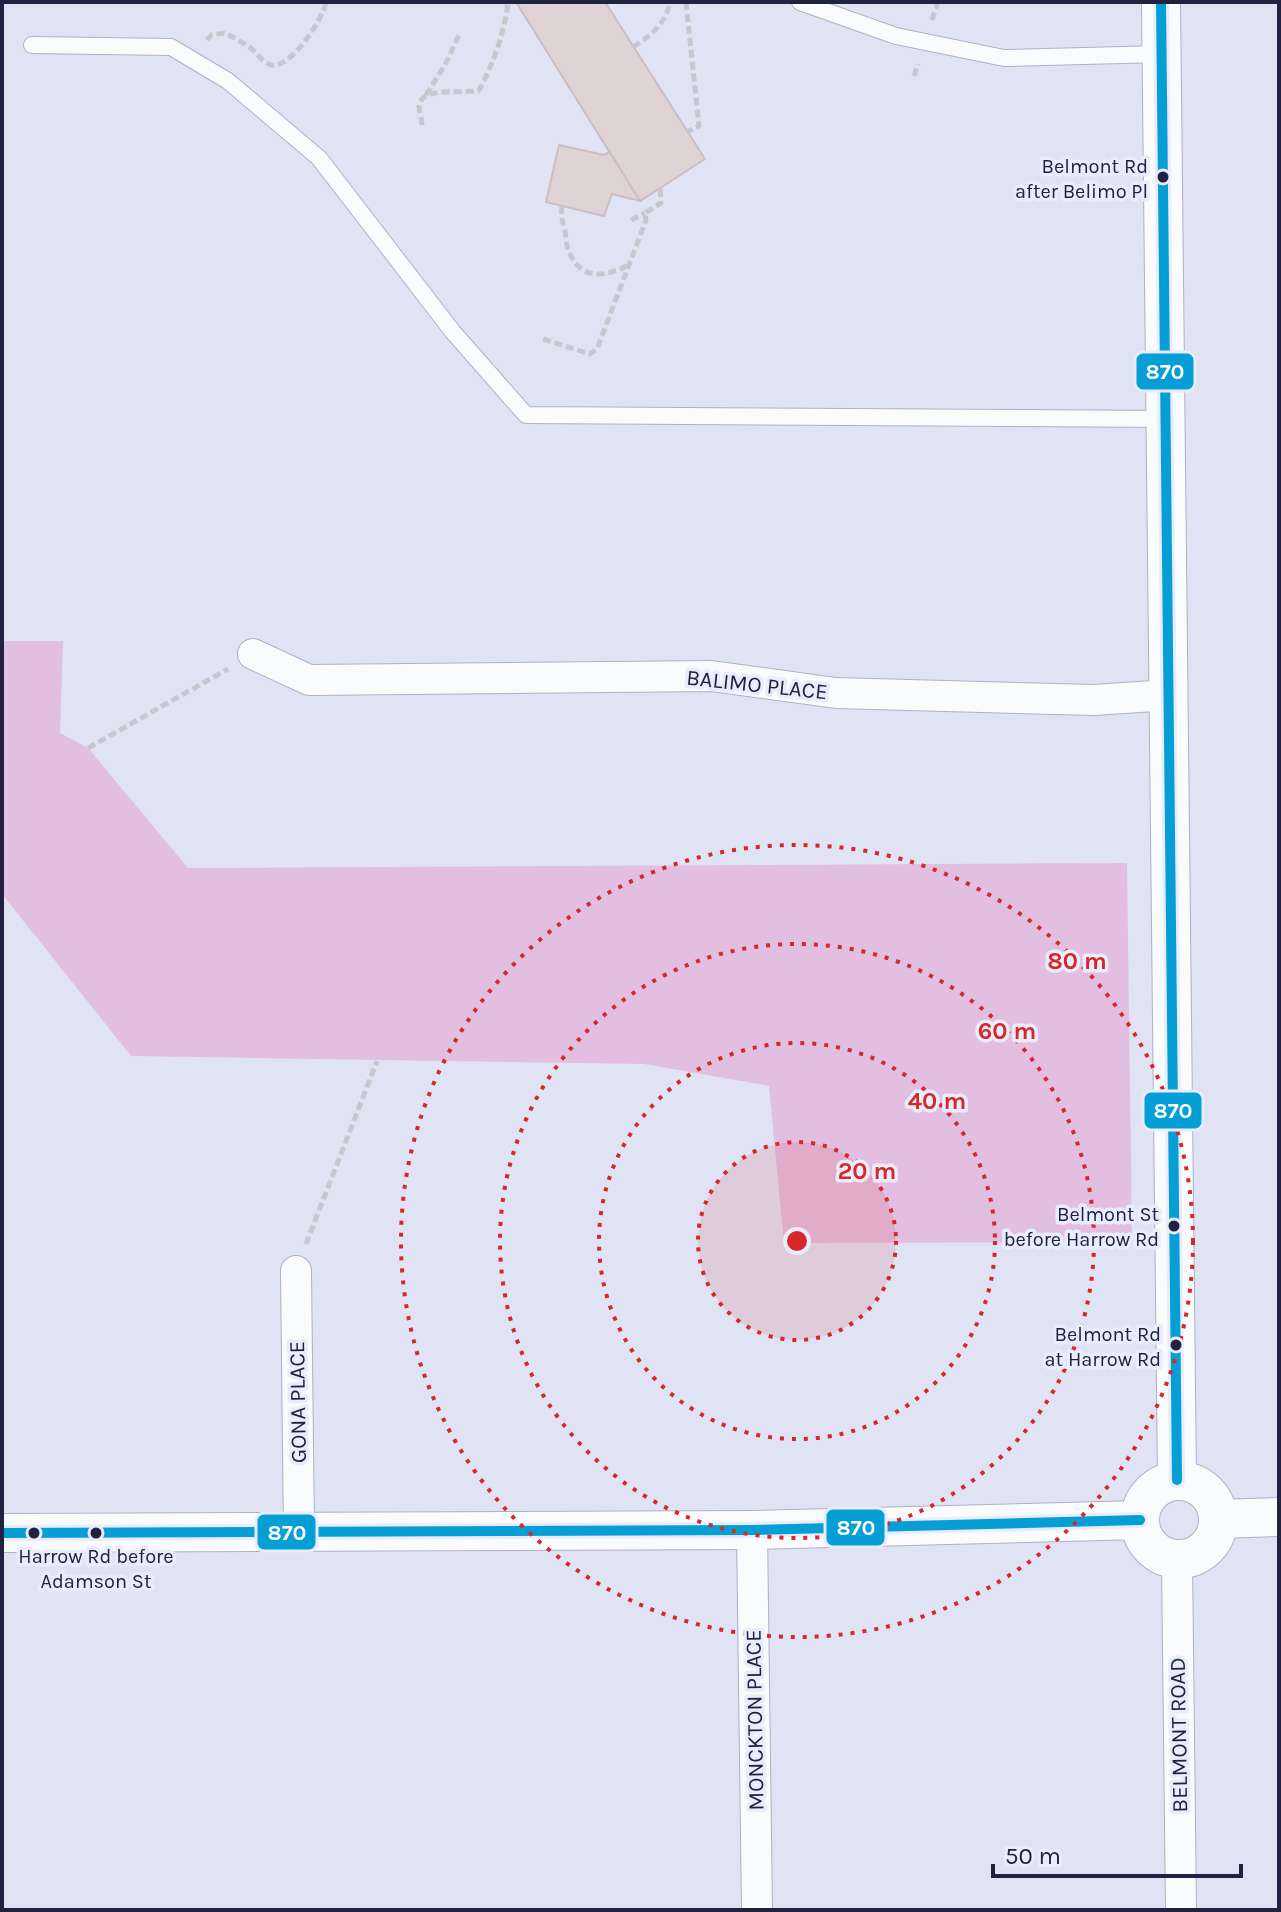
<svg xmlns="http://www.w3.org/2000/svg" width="1281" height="1912" font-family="Karla,sans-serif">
<rect width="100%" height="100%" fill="#e0e3f4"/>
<!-- green -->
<path fill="#e2bfe0" d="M2 641H63L60 733 88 748 188 868 1127 863 1132 1242 784 1243 769 1086 644 1064 131 1056 2 894Z"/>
<!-- building -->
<path fill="#dfd3d6" stroke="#cdbfc1" stroke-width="2" d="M516 2H605L705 159 640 201Z
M559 145 604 155 610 152 640 201 612 194 604 216 546 202Z"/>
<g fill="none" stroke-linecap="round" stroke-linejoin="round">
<!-- service casing -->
<g stroke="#aeb1c6" stroke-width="18">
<path id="service" d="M800 2 896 36 1004 58 1162 54
M32 45 171 47 228 81 319 158 453 332 526 415 1167 419"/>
</g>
<!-- minor casing -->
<g stroke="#aeb1c6" stroke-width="32">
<path id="minor" d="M253 654 309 680 711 676 836 693 1094 700 1169 695
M296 1271 299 1533
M752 1530 757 1910
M1177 1560 1181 1910"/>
</g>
<!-- tertiary casing -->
<g stroke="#aeb1c6" stroke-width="40">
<path id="tertiary" d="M1161 2 1177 1480
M1140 1520a39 39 0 1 1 78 0a39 39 0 1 1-78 0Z
M1218 1519 1279 1517
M2 1533 752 1530 1140 1520"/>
</g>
<!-- path -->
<path stroke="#c6c7cf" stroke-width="5" stroke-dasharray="8 4" stroke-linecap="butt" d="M686 2 699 126 687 132
M932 20 938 2
M207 40 211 35 224 33C234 37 243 43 252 49 258 54 262 62 271 65 290 70 323 19 326 2
M633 47C652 35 665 24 670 2
M914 76 918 64
M426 95 445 65 460 33
M422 125C422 120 419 111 419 106 422 85 463 95 479 90 493 65 505 31 508 2
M562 206C561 216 562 221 565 231 566 237 566 244 568 249 579 281 606 278 630 264
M631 220 645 213
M543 339 590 354 597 349 646 220 645 213 661 203 660 188
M88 748 228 669
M306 1244 377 1061"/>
<!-- service -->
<use href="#service" stroke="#fafbfd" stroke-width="16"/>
<!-- minor -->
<use href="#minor" stroke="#fafbfd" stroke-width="30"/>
<!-- tertiary -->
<use href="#tertiary" stroke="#fafbfd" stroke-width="38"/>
<!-- bus-1 casing -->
<g stroke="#e9ecfb" stroke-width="16">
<path id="bus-1" d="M1161 2 1177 1480
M2 1533 752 1530 1140 1520"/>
</g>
<!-- bus-1 -->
<use href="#bus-1" stroke="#059fd5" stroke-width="10"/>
</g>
<!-- distance rings -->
<circle cx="797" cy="1241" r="99" fill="#d62828" fill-opacity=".12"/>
<g fill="none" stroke="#d62828" stroke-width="4" stroke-dasharray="4 8">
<circle cx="797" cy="1241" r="99"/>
<circle cx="797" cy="1241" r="198"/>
<circle cx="797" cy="1241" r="297"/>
<circle cx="797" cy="1241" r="396"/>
</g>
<!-- markers -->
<g fill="#20233f" stroke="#e9ecfb" stroke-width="3">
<circle cx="1163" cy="177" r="7"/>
<circle cx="1174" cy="1226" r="7"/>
<circle cx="1176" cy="1345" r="7"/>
<circle cx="34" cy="1533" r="7"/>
<circle cx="96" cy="1533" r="7"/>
</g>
<g text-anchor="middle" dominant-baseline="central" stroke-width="7" stroke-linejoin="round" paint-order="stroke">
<!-- bus labels -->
<g font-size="20" fill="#20233f" stroke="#e9ecfb" text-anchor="end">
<text x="1148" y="166">Belmont Rd<tspan x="1148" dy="25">after Belimo Pl</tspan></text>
<text x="1159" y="1214">Belmont St<tspan x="1159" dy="25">before Harrow Rd</tspan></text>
<text x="1161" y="1334">Belmont Rd<tspan x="1161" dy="25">at Harrow Rd</tspan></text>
<text x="96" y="1556" text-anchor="middle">Harrow Rd before<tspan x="96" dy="25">Adamson St</tspan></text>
</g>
<!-- street labels -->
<g font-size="22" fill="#20233f" stroke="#e9ecfb">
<text transform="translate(757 685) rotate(6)">BALIMO PLACE</text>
<text transform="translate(298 1402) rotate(-91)">GONA PLACE</text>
<text transform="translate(755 1720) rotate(-91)">MONCKTON PLACE</text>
<text transform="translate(1179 1735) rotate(-91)">BELMONT ROAD</text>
</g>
</g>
<circle cx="797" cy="1241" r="12" fill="#d62828" stroke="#e9ecfb" stroke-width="4"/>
<g font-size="24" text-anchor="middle" font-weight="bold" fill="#d62828" stroke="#e9ecfb" stroke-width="7" stroke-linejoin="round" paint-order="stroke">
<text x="1077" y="969">80 m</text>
<text x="1007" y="1039">60 m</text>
<text x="937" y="1109">40 m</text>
<text x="867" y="1179">20 m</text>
</g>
<g stroke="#e9ecfb" stroke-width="3">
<rect x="1135" y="352" width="60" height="39" rx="8" fill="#059fd5"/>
<rect x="1143" y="1091" width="60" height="39" rx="8" fill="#059fd5"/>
<rect x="825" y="1508" width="61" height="39" rx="8" fill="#059fd5"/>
<rect x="256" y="1513" width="61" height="38" rx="8" fill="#059fd5"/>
</g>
<g font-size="22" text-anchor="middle" font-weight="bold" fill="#fff">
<text x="1165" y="379">870</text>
<text x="1173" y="1118">870</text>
<text x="856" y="1535">870</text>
<text x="287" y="1540">870</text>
</g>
<!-- border -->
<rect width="1281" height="1912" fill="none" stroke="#20233f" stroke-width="8"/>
<!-- scale -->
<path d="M993 1864v12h248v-12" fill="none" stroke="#20233f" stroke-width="4"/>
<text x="1005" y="1864" font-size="24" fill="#20233f" stroke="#e9ecfb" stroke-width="6" paint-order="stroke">50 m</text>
</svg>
